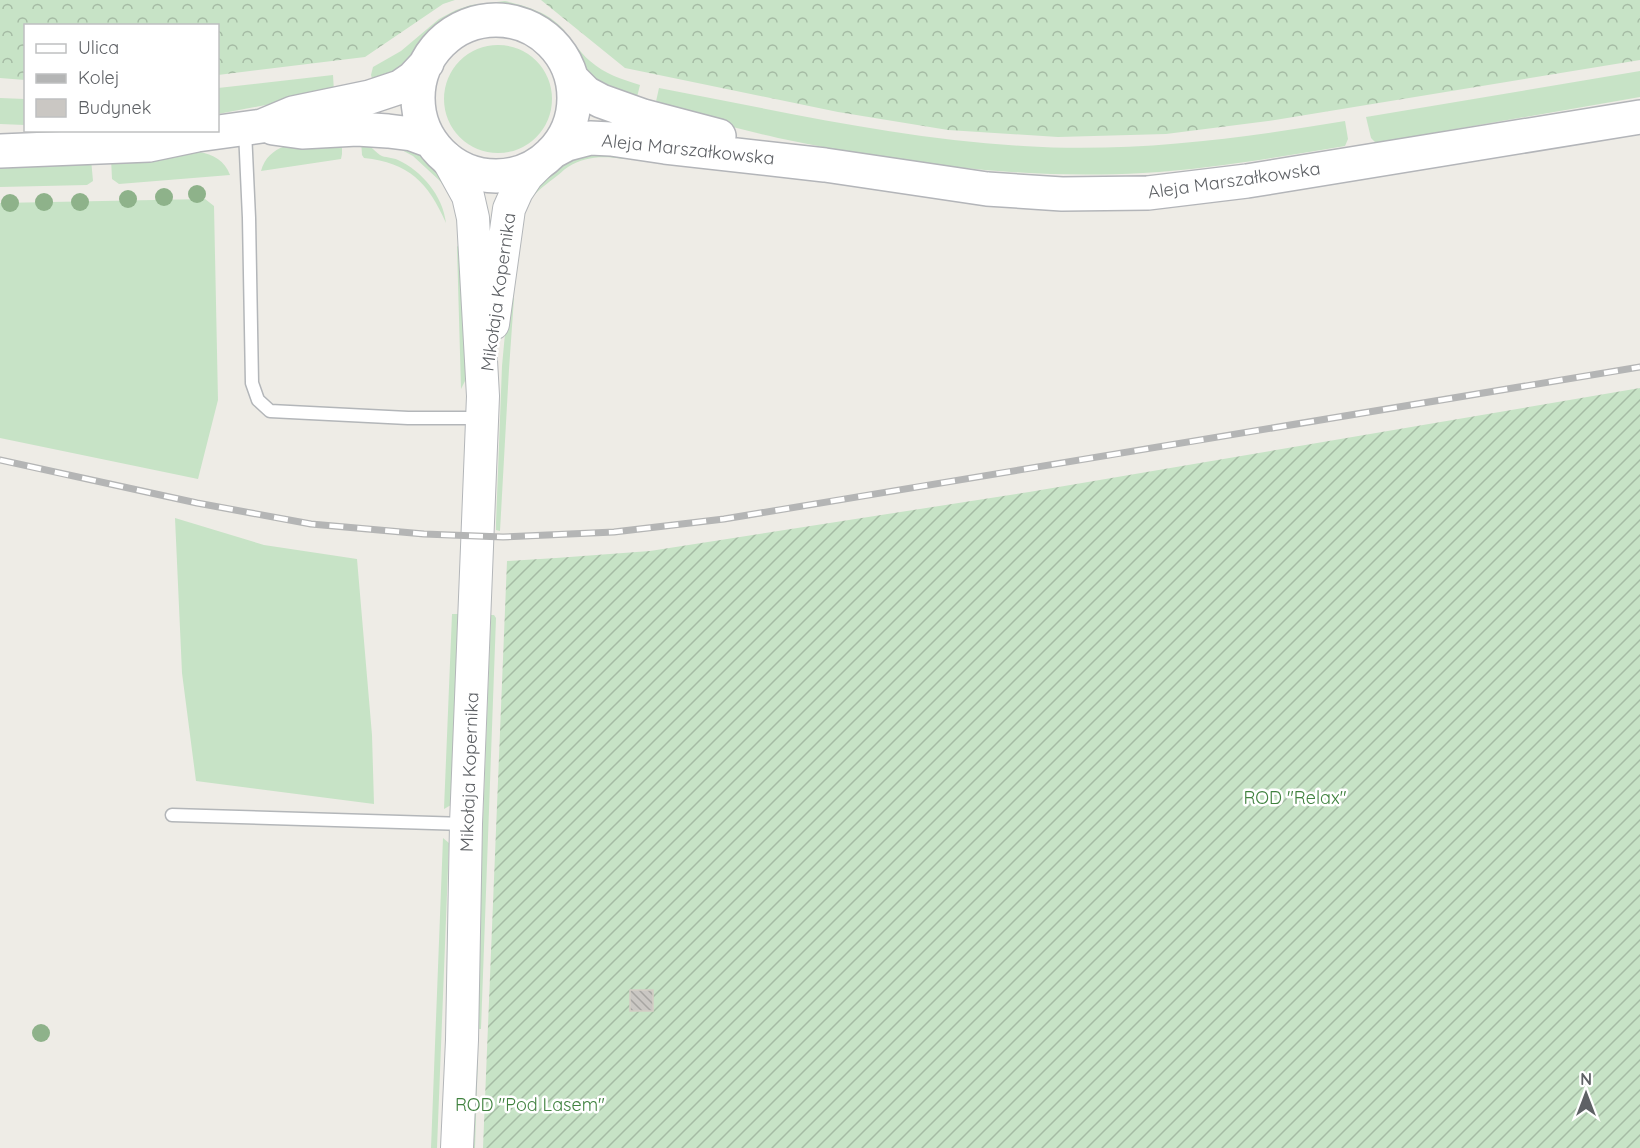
<svg xmlns="http://www.w3.org/2000/svg" width="1640" height="1148" font-family="Quicksand,sans-serif">
<defs>
<pattern id="forest-crowns" width="20" height="18" patternUnits="userSpaceOnUse" patternTransform="scale(1.5)"><rect width="20" height="18" fill="#c7e3c6"/><path d="M2 6a3 3 0 1 1 6 0M12 15a3 3 0 1 1 6 0" fill="none" stroke="#a5bba4"/></pattern>
<pattern id="garden-furrows" width="10" height="10" patternUnits="userSpaceOnUse" patternTransform="scale(1.5)"><rect width="10" height="10" fill="#c7e3c6"/><path d="M-1 1l2-2M0 10L10 0M9 11l2-2" fill="none" stroke="#a5bba4"/></pattern>
<pattern id="building-back-hatch" width="6" height="6" patternUnits="userSpaceOnUse" patternTransform="scale(1.5)"><rect width="6" height="6" fill="#cac7c3"/><path d="M-1 5l2 2M0 0l6 6M5-1l2 2" fill="none" stroke="#a7a5a2"/></pattern>
</defs>
<rect width="100%" height="100%" fill="#eeece6"/>
<!-- grass -->
<path fill="#c7e3c6" d="M505 1C526 6 548 12 563 29 572 39 579 52 590 61 605 74 621 79 640 85L636 101C623 95 602 87 591 79 584 74 581 63 577 56 572 49 568 43 563 37 533 2 479 0 442 25 427 35 421 50 409 63 402 71 384 79 374 85L371 75 373 67 401 51 439 19 456 10 471 5Z
M444 99a54 54 0 1 1 108 0a54 54 0 1 1-108 0Z
M1640 71V97L1376 143 1371 138 1366 117Z
M333 75 334 92 218 114V88Z
M659 88C780 111 901 139 1023 146 1131 153 1238 139 1345 121L1348 139 1345 146C1278 157 1211 169 1143 173 1020 180 898 163 778 138 737 129 696 117 655 106Z
M0 98 25 99V125L0 124Z
M381 139 424 156 441 172 463 222H457L454 204 447 190 440 181 413 156Z
M361 140C369 144 373 150 380 155 385 158 392 157 398 160 422 171 443 196 446 223 428 182 409 163 364 158L362 155Z
M342 142V154L341 159 261 171C271 136 314 143 342 142Z
M199 152C213 154 225 161 230 175L119 184 112 179 111 158Z
M592 152 626 157 623 159C604 156 585 156 568 167 563 170 559 175 553 179 544 186 535 192 529 202 525 209 526 217 520 223L527 193 564 163Z
M91 159 93 181 87 185 0 187V161Z
M205 199 214 206 218 400 198 479 0 438V203Z
M460 242 467 371 465 381 461 389 457 247Z
M514 298 509 369 500 531 496 530V523L502 366 508 301Z
M175 518 264 545 357 559 372 735 374 804 196 781 182 673Z
M452 614H458L451 805 444 809Z
M491 615H494L496 618 481 1029H475Z
M443 838 449 843 437 1148H431Z
M477 1053 478 1055 475 1148H470Z"/>
<!-- forest -->
<path fill="url(#forest-crowns)" d="M0 0H455L443 4 365 57 218 75V26H26L25 80 0 78Z
M541 0H1640V60L1275 120 1166 134 1058 137 948 130 838 112 625 68Z"/>
<!-- garden -->
<path fill="url(#garden-furrows)" d="M1640 388V1148H483L507 561 556 558 650 551 1029 492Z"/>
<!-- building -->
<path fill="url(#building-back-hatch)" stroke="#d3cec5" stroke-width="1.5" d="M630 990H653V1011H630Z"/>
<g fill="none" stroke-linecap="round" stroke-linejoin="round">
<!-- service casing -->
<g stroke="#b3b6b9" stroke-width="15">
<path id="service" d="M245 131 249 218 252 383 258 400 270 411 408 418H481
M172 815 465 824"/>
</g>
<!-- tertiary casing -->
<g stroke="#b3b6b9" stroke-width="34">
<path id="tertiary" d="M447 158 468 196 473 218 483 396 466 824 462 1040 457 1148
M493 324 509 209 517 191 527 176 542 161"/>
</g>
<!-- secondary casing -->
<g stroke="#b3b5b9" stroke-width="36">
<path id="secondary" d="M418 98a78 78 0 1 1 156 0a78 78 0 1 1-156 0Z
M572 79 586 93 601 101 643 116 719 136
M273 128 302 132 357 129 388 131 412 134 431 141
M0 151 149 145 197 135 262 126 293 113 370 97 400 87 413 78 427 63
M552 152 567 144 590 138 611 139 665 147 825 165 987 189 1062 194 1148 193 1247 181 1640 117"/>
</g>
<!-- service -->
<use href="#service" stroke="#fff" stroke-width="12"/>
<!-- tertiary -->
<use href="#tertiary" stroke="#fff" stroke-width="32"/>
<!-- secondary -->
<use href="#secondary" stroke="#fff" stroke-width="33"/>
<!-- rail casing -->
<g stroke="#b4b5b5" stroke-width="7">
<path id="rail" d="M0 460 197 503 311 524 424 534 503 537 614 532 724 519 1640 367"/>
</g>
<!-- rail -->
<use href="#rail" stroke="#fff" stroke-width="4.5" stroke-dasharray="14" stroke-linecap="butt"/>
</g>
<!-- trees -->
<g fill="#8eb28a">
<circle cx="197" cy="194" r="9"/>
<circle cx="164" cy="197" r="9"/>
<circle cx="128" cy="199" r="9"/>
<circle cx="44" cy="202" r="9"/>
<circle cx="80" cy="202" r="9"/>
<circle cx="10" cy="203" r="9"/>
<circle cx="41" cy="1033" r="9"/>
</g>
<g text-anchor="middle" dominant-baseline="central" stroke-width="5" stroke-linejoin="round" paint-order="stroke">
<!-- street labels -->
<g font-size="18" fill="#5e6165" stroke="#fff">
<text transform="translate(688 149) rotate(6)">Aleja Marszałkowska</text>
<text transform="translate(1234 180) rotate(-8)">Aleja Marszałkowska</text>
<text transform="translate(498 292) rotate(-82)">Mikołaja Kopernika</text>
<text transform="translate(469 772) rotate(-88)">Mikołaja Kopernika</text>
</g>
<!-- park labels -->
<g font-size="18" fill="#40823f" stroke="#fff">
<text x="1295" y="797">ROD "Relax"</text>
<text x="530" y="1104">ROD "Pod Lasem"</text>
</g>
</g>
<!-- legend -->
<rect x="24" y="24" width="195" height="108" fill="#ffffff" stroke="#bfc0c1" stroke-width="1.5"/>
<rect x="36" y="44" width="30" height="9" fill="#ffffff" stroke="#bfc0c1" stroke-width="1.5"/>
<text x="78" y="54" font-size="18" fill="#5e6165">Ulica</text>
<rect x="36" y="74" width="30" height="9" fill="#b4b5b5" stroke="#bfc0c1" stroke-width="1.5"/>
<text x="78" y="84" font-size="18" fill="#5e6165">Kolej</text>
<rect x="36" y="99" width="30" height="18" fill="#cac7c3" stroke="#bfc0c1" stroke-width="1.5"/>
<text x="78" y="114" font-size="18" fill="#5e6165">Budynek</text>
<!-- north arrow -->
<g transform="translate(1586 1094)" stroke="#ffffff" stroke-width="4.5" paint-order="stroke">
<path d="M0-4.5L10 22L0 15L-10 22Z" fill="#5e6165"/>
<text y="-9" font-size="16" font-weight="bold" text-anchor="middle" fill="#5e6165">N</text>
</g>
</svg>
